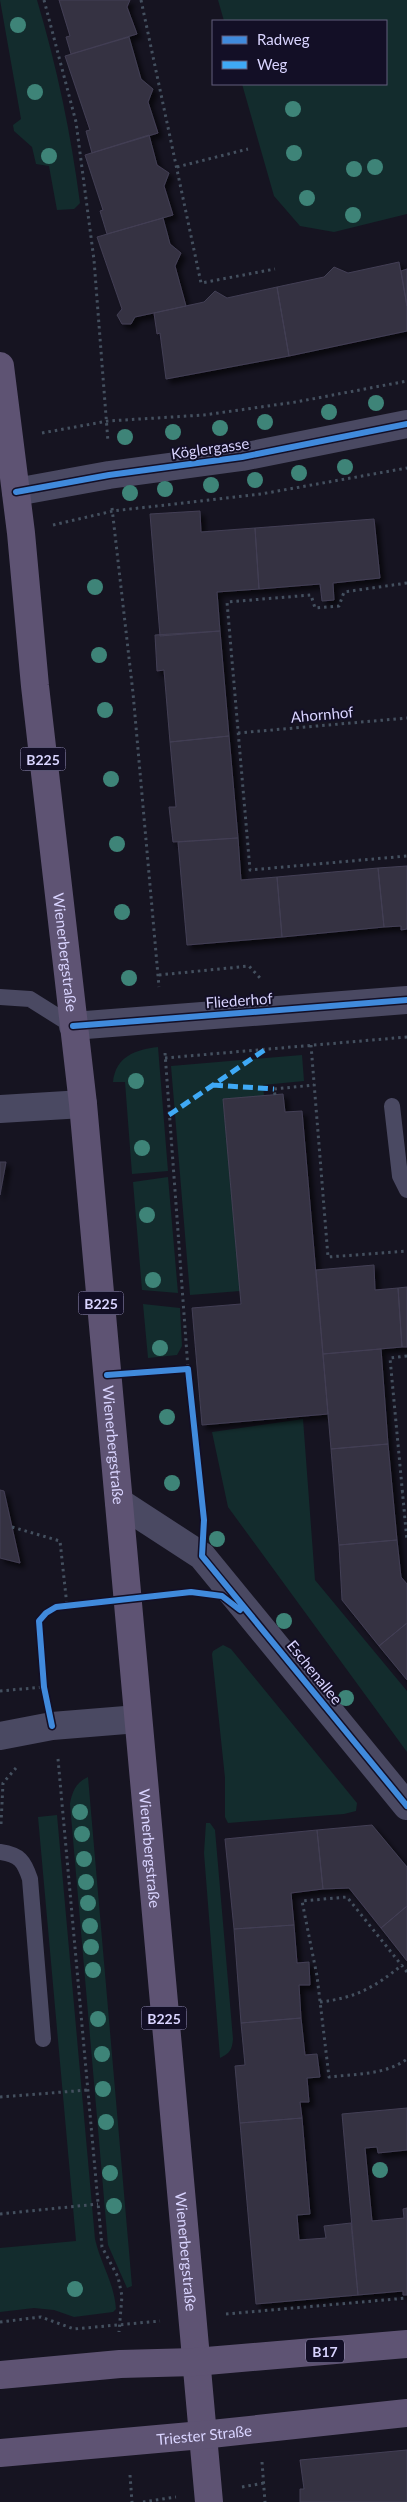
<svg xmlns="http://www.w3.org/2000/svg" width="407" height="2502" font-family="Lato,sans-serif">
<defs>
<filter id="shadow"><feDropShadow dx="4.5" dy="4.5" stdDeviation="2.5" flood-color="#0009"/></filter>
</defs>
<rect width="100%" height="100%" fill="#161421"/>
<!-- green -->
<path fill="#132c2d" d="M0 0H37C57 67 71 134 80 203L74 209 57 210 49 166 36 164 32 147 14 131 13 125 21 119Z
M218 0H407V214L334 232 300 226 274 196 242 84H386V21H224Z
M158 1047 168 1171 132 1174 125 1082H113C116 1056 135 1050 158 1047Z
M302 1055 304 1081 263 1085 264 1096 240 1291 190 1295 171 1066Z
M168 1177 178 1293 142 1290 133 1182Z
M143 1304 180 1308 182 1346 177 1355 148 1358Z
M303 1419 315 1580 407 1691V1752L228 1507 212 1432Z
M223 1645 231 1649 357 1803 356 1811 344 1814 228 1823 225 1817V1778L212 1654 213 1651Z
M88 1777 132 2286 127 2288 108 2245 70 1804C72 1792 76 1782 88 1777Z
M57 1815 95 2239C101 2265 114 2282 116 2309L113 2312 74 2317 54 2310 34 2308 0 2312V2248L76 2241 38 1817Z
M210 1823 215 1830 233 2039C232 2050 230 2053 220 2058L204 1853 206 1823Z"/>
<!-- building -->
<path fill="#343243" stroke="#433f54" filter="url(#shadow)" d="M59 0H130L127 7 137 34 71 54 66 37 70 36Z
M129 37 141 79 153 89 148 102 158 133 92 153 86 131 90 130 65 56Z
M149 135 157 165 169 173 164 186 173 215 107 234 100 211 103 210 85 155Z
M163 218 170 244 181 253 175 266 186 306 135 317 131 324H122L117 315 122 309 97 237Z
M399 262 407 306V331L289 356 277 287 324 277 334 267 348 273Z
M407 269V306L401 271Z
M277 287 289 356 166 379 160 333 157 334 154 313 204 302 215 291 227 298Z
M200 511 201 532 255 528 259 589 217 592 220 631 160 636 150 514Z
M374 519 380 578 333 583 334 600 322 601 320 584 259 589 255 528Z
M220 631 229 736 170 742 164 670 157 671 155 635Z
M229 736 238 838 173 842 169 807H176L170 742Z
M238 838 241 880 277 877 282 937 187 945 178 842Z
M407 866V929L401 930V926L384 927 378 868Z
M378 868 384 927 282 937 277 877Z
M283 1094 285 1112 302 1111 328 1414 202 1425 192 1308 241 1304 223 1099Z
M0 1162H6L0 1195Z
M374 1265 375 1290 398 1288 402 1347 323 1354 316 1270Z
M407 1287V1347H402L398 1288Z
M381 1349 388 1444 331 1449 323 1354Z
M388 1444 397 1540 339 1545 331 1449Z
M0 1490 4 1491 20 1563 0 1558Z
M397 1540 401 1577 407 1584V1623L379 1646 342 1600 339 1545Z
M407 1623V1680L379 1646Z
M372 1825 407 1867V1906L381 1928 349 1888 323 1889 317 1830Z
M317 1830 323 1889 291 1893 294 1925 234 1929 225 1839Z
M407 1906V1961L381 1928Z
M294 1925 297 1963 309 1962 310 1985H299L301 2018 241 2023 234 1929Z
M301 2018 305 2055 317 2054 320 2077 307 2078 309 2102H300L302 2118 240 2123 235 2066 245 2065 241 2023Z
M407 2108V2150L378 2153 377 2147 365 2148 372 2221 404 2218 403 2209 407 2208V2295H403V2291L358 2295 342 2114Z
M302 2118 310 2214 297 2215 299 2240 326 2238 324 2226 351 2223 358 2295 256 2304 240 2123Z
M407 2450V2502H300V2489H304L300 2460Z"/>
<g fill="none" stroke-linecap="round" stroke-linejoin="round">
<!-- path -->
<path stroke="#44505f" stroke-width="3" stroke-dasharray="2.5 4" stroke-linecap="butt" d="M44 0 76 122 94 260 108 442
M141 0 201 283 275 269
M177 167 248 149
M42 433 108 421 204 415 296 402 407 381
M112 508 133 693 159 987
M53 525 113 511 261 494 407 468
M407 583 344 592 339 606 315 608 311 595 227 602 250 870 407 856
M238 733 407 718
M159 975 249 966 260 978
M311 1045 328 1257 407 1251
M165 1053 188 1369
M165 1058 407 1037
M275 1095 274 1089 314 1085
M407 1356 390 1358 407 1541
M141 1372 188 1369 204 1518
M401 1492 407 1491
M12 1527 60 1541 67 1606
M0 1691 44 1687
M58 1759 102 2247 118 2277 122 2296 119 2332
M1 1824 3 1783 16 1768
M407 1972 347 1897 302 1901 317 1976 329 2077C354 2074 386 2075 407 2059
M320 2002C355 1998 374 1988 402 1965
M0 2097 88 2090
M0 2214 98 2204
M226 2314 407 2298
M0 2322 41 2317 74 2329 160 2321
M262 2462 265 2502
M130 2475 132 2502
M242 2487 264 2483
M143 2502 176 2497"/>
<!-- lane -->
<path stroke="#4a4962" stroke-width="16" d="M0 997 30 999 73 1026
M392 1106 400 1176 407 1190
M0 1852C20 1855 24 1861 30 1879L43 2039"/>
<!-- street -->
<path stroke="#4a4962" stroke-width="28" d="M16 492 109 475 242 457 407 424
M73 1026 407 1000
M0 1109 83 1104
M119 1502 202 1556 407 1806
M0 1736 52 1726 138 1719"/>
<!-- primary -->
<g stroke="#5e5373" stroke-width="28">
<path id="s1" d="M0 366 21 533 35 686 83 1104 209 2502"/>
<path d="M0 2375 120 2364 195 2362 407 2344"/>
<path id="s2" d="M0 2453 202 2435 407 2413"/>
</g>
<!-- quiet -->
<path stroke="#3fa9f5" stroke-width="5" stroke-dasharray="10 5" stroke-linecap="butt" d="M213 1085 274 1089
M169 1115 266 1049"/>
<!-- cycleway casing -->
<g stroke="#130f26" stroke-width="9">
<path id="cycleway" d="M16 492 109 475 242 457 407 424
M73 1026 407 1000
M107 1375 188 1369 204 1520 202 1556 407 1806
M52 1726 44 1687 39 1621 46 1613 56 1607 191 1592 222 1596 240 1610"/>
</g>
<!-- cycleway -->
<use href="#cycleway" stroke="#408adc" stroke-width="6"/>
</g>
<!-- trees -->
<g fill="#3e8478">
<circle cx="18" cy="25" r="8"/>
<circle cx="35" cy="92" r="8"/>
<circle cx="293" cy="109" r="8"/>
<circle cx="294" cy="153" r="8"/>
<circle cx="49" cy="156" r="8"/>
<circle cx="375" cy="167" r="8"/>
<circle cx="354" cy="169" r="8"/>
<circle cx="307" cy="198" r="8"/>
<circle cx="353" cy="215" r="8"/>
<circle cx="376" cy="403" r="8"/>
<circle cx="329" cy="412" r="8"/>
<circle cx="265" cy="422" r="8"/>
<circle cx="220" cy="428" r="8"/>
<circle cx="173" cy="432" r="8"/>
<circle cx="125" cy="437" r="8"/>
<circle cx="345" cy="467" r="8"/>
<circle cx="299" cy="473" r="8"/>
<circle cx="255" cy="480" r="8"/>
<circle cx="211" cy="485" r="8"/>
<circle cx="165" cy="489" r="8"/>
<circle cx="130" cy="493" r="8"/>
<circle cx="95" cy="587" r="8"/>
<circle cx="99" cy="655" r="8"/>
<circle cx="105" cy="710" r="8"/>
<circle cx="111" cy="779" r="8"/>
<circle cx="117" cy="844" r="8"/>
<circle cx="122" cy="912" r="8"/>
<circle cx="129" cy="978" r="8"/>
<circle cx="136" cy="1081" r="8"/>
<circle cx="142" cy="1148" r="8"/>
<circle cx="147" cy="1215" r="8"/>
<circle cx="153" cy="1280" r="8"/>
<circle cx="160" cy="1348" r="8"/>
<circle cx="167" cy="1417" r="8"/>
<circle cx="172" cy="1483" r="8"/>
<circle cx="217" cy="1539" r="8"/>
<circle cx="284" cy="1621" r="8"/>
<circle cx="346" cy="1698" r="8"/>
<circle cx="80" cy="1812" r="8"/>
<circle cx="82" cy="1834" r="8"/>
<circle cx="84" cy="1859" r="8"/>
<circle cx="86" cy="1882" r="8"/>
<circle cx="88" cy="1903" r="8"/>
<circle cx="90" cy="1926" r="8"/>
<circle cx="91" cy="1947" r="8"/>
<circle cx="93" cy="1970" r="8"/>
<circle cx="98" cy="2019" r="8"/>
<circle cx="102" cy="2054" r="8"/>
<circle cx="103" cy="2089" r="8"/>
<circle cx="106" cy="2122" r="8"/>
<circle cx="380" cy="2170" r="8"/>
<circle cx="110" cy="2173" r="8"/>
<circle cx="114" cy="2206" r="8"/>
<circle cx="75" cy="2289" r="8"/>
</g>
<g text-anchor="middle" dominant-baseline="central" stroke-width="4" stroke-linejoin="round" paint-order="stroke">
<!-- shield labels -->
<g fill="#130f26" stroke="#9e99be" stroke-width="1">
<rect x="20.5" y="747.5" width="45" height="23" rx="4"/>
<rect x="78.5" y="1291.5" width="45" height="23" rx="4"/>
<rect x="141.5" y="2006.5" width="45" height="23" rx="4"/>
<rect x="306" y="2339.5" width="38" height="23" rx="4"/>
</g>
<g font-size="14" font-weight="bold" fill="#d9d4ff">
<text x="43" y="759">B225</text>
<text x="101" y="1303">B225</text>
<text x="164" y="2018">B225</text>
<text x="325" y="2351">B17</text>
</g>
<!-- street labels -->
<g font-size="15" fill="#d9d4ff" stroke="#130f26">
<text transform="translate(210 448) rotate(-8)">Köglergasse</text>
<text transform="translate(322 714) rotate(-5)">Ahornhof</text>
<text stroke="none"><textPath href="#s1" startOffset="590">Wienerbergstraße</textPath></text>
<text transform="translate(239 1000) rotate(-4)">Fliederhof</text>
<text stroke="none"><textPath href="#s1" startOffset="1085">Wienerbergstraße</textPath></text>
<text transform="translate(315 1672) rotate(51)">Eschenallee</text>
<text stroke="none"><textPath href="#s1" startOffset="1490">Wienerbergstraße</textPath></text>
<text stroke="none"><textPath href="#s1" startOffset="1895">Wienerbergstraße</textPath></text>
<text stroke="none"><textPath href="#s2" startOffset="205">Triester Straße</textPath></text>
</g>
</g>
<!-- legend -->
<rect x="212" y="20" width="175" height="65" fill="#130f26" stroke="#625e7d"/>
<rect x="222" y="36" width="25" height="8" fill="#408adc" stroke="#625e7d"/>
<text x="257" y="45" font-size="15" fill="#d9d4ff">Radweg</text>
<rect x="222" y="61" width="25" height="8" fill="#3fa9f5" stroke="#625e7d"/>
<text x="257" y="70" font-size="15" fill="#d9d4ff">Weg</text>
</svg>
